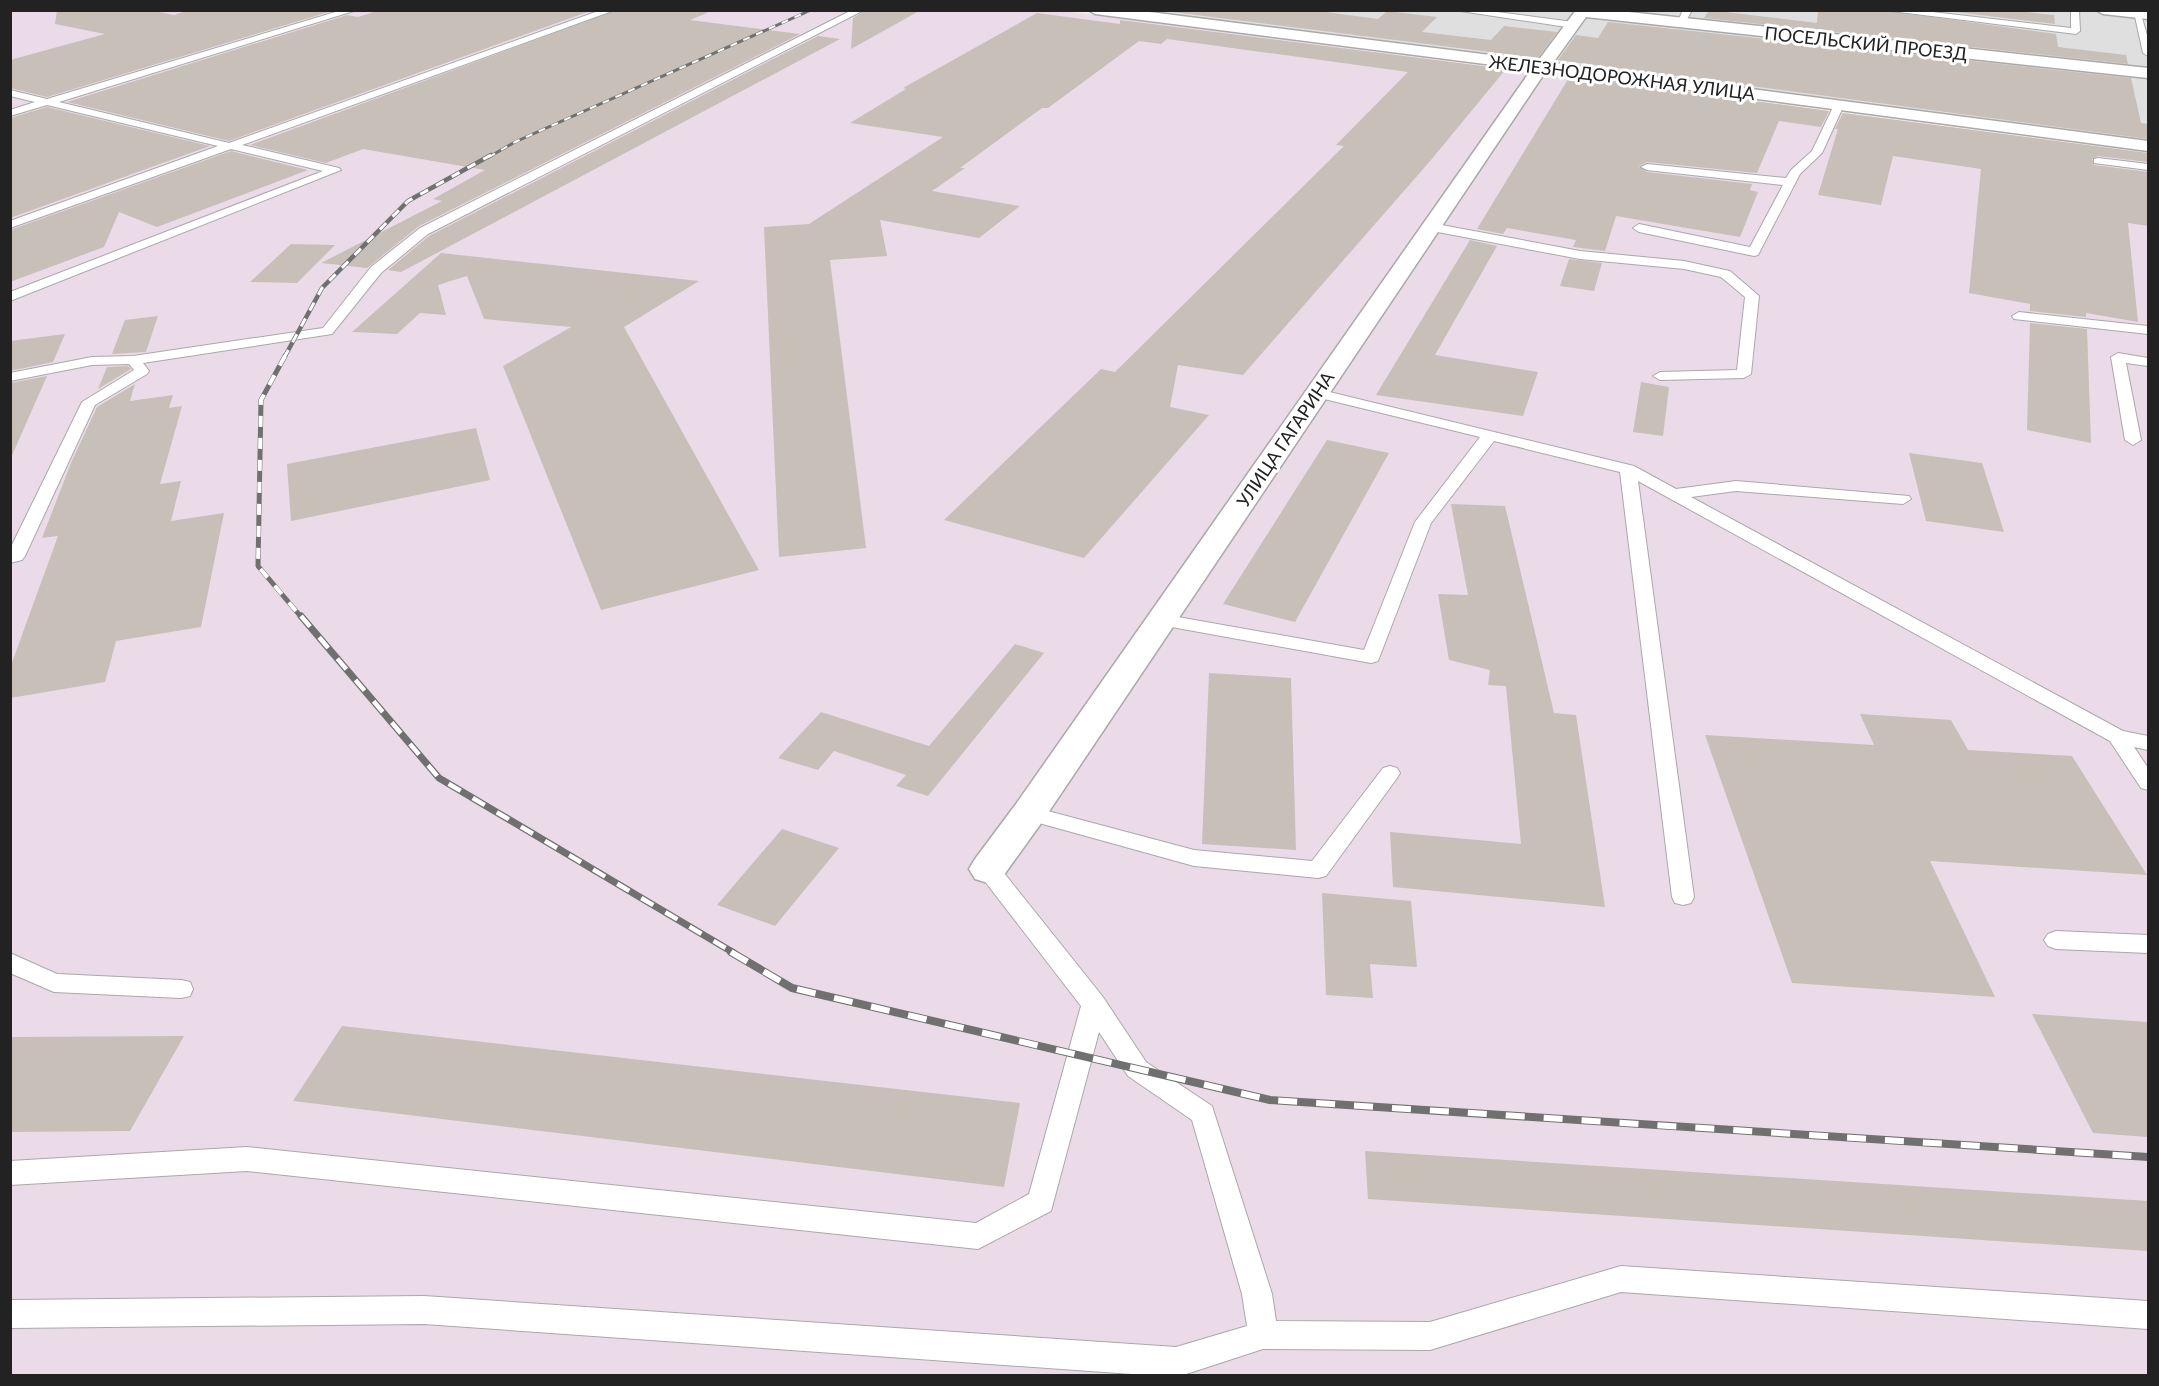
<svg xmlns="http://www.w3.org/2000/svg" width="2159" height="1386" font-family="Lato,sans-serif">
<rect width="100%" height="100%" fill="#f2efe9"/>
<!-- residential -->
<path fill="#e0dfdf" d="M1106 11H2148V146Z"/>
<!-- industrial -->
<path fill="#ebdbe8" d="M10 11H1064L2148 153V1375H11Z"/>
<!-- building -->
<path fill="#c7bfb8" d="M57 10H149L174 15 190 10 329 12 47 97 10 88V60L105 34 55 24Z
M380 10H593L229 141 67 102 347 15 358 17Z
M617 10H707V13L690 20 800 34 419 226 367 268 321 263 442 201 433 199 485 170 363 149 326 163 250 145Z
M866 10H921L851 49 853 18Z
M1156 10H1311L1378 19 1387 11 1437 17 1422 32 1491 40 1504 26 1557 32 1538 58Z
M1709 10 1817 23 1818 10H1881L2056 34 2058 47 2126 55 2128 64 1704 18Z
M1939 10H2007L2054 15 2055 24Z
M1037 13 1120 24V20L1506 69 1431 160 1243 375 1178 365 1170 407 1209 415 1084 558 944 520 1101 369 1115 372 1344 146 1336 145 1408 72 1167 39 1161 44 1139 41 1048 108H1042L960 168H965L932 191 1020 206 979 238 880 220 887 256 830 260 866 548 779 557 764 227 809 224 943 137 850 123 906 89 903 88Z
M1608 22 2131 78 2141 123 2148 124V139L1558 60 1576 35 1598 38Z
M818 36 840 39 401 272 388 270 429 236Z
M1570 76 1829 111 1821 127 1779 121 1757 173 1647 162 1639 166 1647 172 1752 184 1750 190 1758 192 1740 237 1616 216 1605 251 1573 247 1576 240 1507 228 1503 234 1477 229Z
M47 107 210 146 10 218V118Z
M1843 113 2148 153V162L2098 156 2092 159 2094 165 2148 172V226L2128 223 2138 322 2086 313V317L2030 311V304L1969 293 1981 169 1893 156 1881 205 1818 195 1838 129H1835Z
M231 151 308 170 157 227 119 212 104 247 10 282V230Z
M1470 240 1497 246 1435 355 1538 372 1523 416 1376 395Z
M291 244 335 245 297 283 250 282Z
M441 253 699 281 624 327 759 570 601 610 503 366 571 327 484 319 467 276 438 285 446 315 420 313 397 334 352 332Z
M1569 259 1602 263 1594 291 1560 286Z
M158 316 146 352 112 354 125 320Z
M2030 323 2087 329 2091 443 2027 430Z
M65 334 53 362 10 371V341Z
M128 366 131 369 98 389 107 367Z
M47 376 10 460V383Z
M1641 382 1669 387 1663 436 1633 432Z
M135 384 130 401 173 395 169 408 182 406 160 484 181 481 171 521 224 513 201 627 116 641 105 682 10 698V668L58 536 42 538 71 463 97 407Z
M476 428 490 480 291 521 287 464Z
M1327 440 1389 453 1295 622 1223 604Z
M1909 453 1982 463 2004 532 1926 521Z
M1451 504 1505 506 1554 713 1576 715 1605 907 1393 887 1390 832 1521 844 1506 686 1488 685 1490 670 1449 660 1438 594 1468 595Z
M1015 644 1044 653 928 796 896 786 906 775 834 751 818 770 778 758 821 712 929 746Z
M1209 673 1291 678 1296 850 1202 844Z
M1860 714 1951 720 1968 750 2072 756 2147 875 1930 861 1995 997 1792 983 1705 735 1874 745Z
M782 829 839 848 775 926 717 905Z
M1322 893 1411 901 1417 967 1370 964 1373 998 1326 995Z
M2032 1014 2148 1022V1137L2093 1133Z
M342 1026 597 1055 1020 1103 1004 1187 293 1101Z
M184 1036 130 1131 10 1132V1037Z
M1365 1151 2148 1201V1251L1368 1199Z"/>
<g fill="none" stroke-linecap="round" stroke-linejoin="round">
<!-- service casing -->
<g stroke="#a9a9a9" stroke-width="2">
<path id="service" d="M342 10H357L59 102 229 143 601 10H615L242 145 339 168 341 170 10 301V292L323 171 231 149 10 228V221L218 146 47 105 10 116V110L35 102 10 96V90L47 99Z
M852 10H864L428 234 381 273 332 334 143 363 149 371 147 374 95 405 25 556 22 560 10 563V549L82 402 134 370 129 364 92 365 10 381V373L92 357 133 356 323 328 371 267 420 228Z
M1454 10H1482L1573 22 1577 25 1573 28Z
M1683 10H1692L1684 25H1678L1677 23Z
M1883 10H1915L2071 28V10H2079L2080 31 2076 34Z
M2134 12 2141 14 2148 39V56L2143 53Z
M1835 103 1844 105 1822 153 1800 174 1758 255 1754 256 1639 232 1633 228 1639 224 1750 247 1783 185 1647 170 1641 167 1647 164 1786 178 1791 170 1812 151Z
M2098 158 2148 164V170L2094 163V159Z
M1431 223 1580 251 1684 261 1725 270 1730 271 1759 296 1751 374 1744 378 1660 380 1653 376 1660 372 1737 370 1745 297 1721 277 1684 269 1580 259 1427 230 1425 227Z
M2019 312 2148 326V334L2014 319 2012 316Z
M2118 353 2148 358V366L2126 363 2141 440 2133 445 2125 440 2111 357Z
M1317 389 1634 466 1676 489 1736 481 1909 496 1911 499 1903 504 1736 491 1691 497 2123 731 2148 736V750L2134 747 2148 768V790L2141 788 2110 741 1638 481 1694 897 1691 903 1683 905 1675 903 1672 897 1620 472 1494 441 1431 523 1378 661 1371 663 1155 624 1152 620 1155 616 1161 614 1364 650 1415 522 1480 437 1312 396 1310 393 1312 390Z
M1390 766 1397 768 1400 773 1397 778 1326 876 1318 878 1194 866 1021 818 1018 813 1021 808 1029 806 1194 850 1312 861 1383 768Z
M988 861 996 863 1103 997 1146 1062 1212 1106 1272 1294 1276 1321 1430 1322 1621 1266 2148 1301V1329L1621 1292 1430 1350 1263 1349 1180 1376H1160L424 1324 10 1328V1300L424 1296 1176 1347 1247 1326 1242 1294 1192 1120 1128 1076 1099 1032 1051 1211 978 1249 247 1171 10 1185V1161L247 1147 976 1223 1029 1194 1081 1006 980 875 977 869 980 863Z
M2056 931 2148 935V953L2056 949 2048 946 2044 940 2048 934Z
M10 953 57 974 181 980 190 982 193 989 190 996 181 998 54 992 10 973Z"/>
</g>
<!-- minor casing -->
<g stroke="#a9a9a9" stroke-width="3">
<path id="minor" d="M1088 10H1134L1538 61 1576 10H1610L2148 68V78L1586 17 1553 63 2148 141V151L1546 71 1042 822 1001 879 988 883 975 879 969 869 975 859 1016 804 1531 70 1095 14Z
M2096 10 2148 11V19L2103 14Z"/>
</g>
<!-- service -->
<use href="#service" fill="#fff" fill-rule="evenodd"/>
<!-- minor -->
<use href="#minor" fill="#fff" fill-rule="evenodd"/>
<!-- rail-far4 casing -->
<g stroke="#707070" stroke-width="3">
<path id="rail-far4" d="M489 157 515 142 811 10"/>
</g>
<!-- rail-far3 casing -->
<g stroke="#707070" stroke-width="4.5">
<path id="rail-far3" d="M284 358 322 288 408 201 491 155"/>
</g>
<!-- rail-far2 casing -->
<g stroke="#707070" stroke-width="5">
<path id="rail-far2" d="M285 356 261 400 258 566 302 618"/>
</g>
<!-- rail-far1 casing -->
<g stroke="#707070" stroke-width="7">
<path id="rail-far1" d="M301 616 439 778 734 953"/>
</g>
<!-- rail casing -->
<g stroke="#707070" stroke-width="8">
<path id="rail" d="M731 952 792 988 1270 1100 2148 1157"/>
</g>
<!-- rail-far4 -->
<use href="#rail-far4" stroke="#fff" stroke-width="2" stroke-dasharray="7" stroke-linecap="butt"/>
<!-- rail-far3 -->
<use href="#rail-far3" stroke="#fff" stroke-width="3" stroke-dasharray="9" stroke-linecap="butt"/>
<!-- rail-far2 -->
<use href="#rail-far2" stroke="#fff" stroke-width="4" stroke-dasharray="11" stroke-linecap="butt"/>
<!-- rail-far1 -->
<use href="#rail-far1" stroke="#fff" stroke-width="4.5" stroke-dasharray="14" stroke-linecap="butt"/>
<!-- rail -->
<use href="#rail" stroke="#fff" stroke-width="6" stroke-dasharray="19" stroke-linecap="butt"/>
</g>
<g text-anchor="middle" dominant-baseline="central" stroke-width="6" stroke-linejoin="round" paint-order="stroke">
<!-- far-street labels -->
<g font-size="18" fill="#222" stroke="#fff">
<text transform="translate(1866 43) rotate(6)">ПОСЕЛЬСКИЙ ПРОЕЗД</text>
<text transform="translate(1622 77) rotate(7)">ЖЕЛЕЗНОДОРОЖНАЯ УЛИЦА</text>
<text transform="translate(1285 439) rotate(-56)">УЛИЦА ГАГАРИНА</text>
</g>
</g>
<!-- border -->
<rect width="2159" height="1386" fill="none" stroke="#222222" stroke-width="24"/>
</svg>
